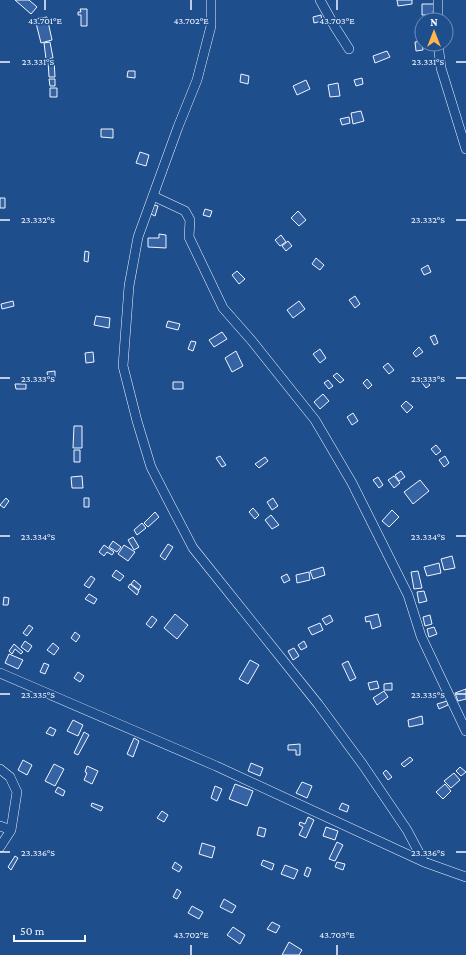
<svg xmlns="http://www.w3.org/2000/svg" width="466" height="955" font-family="'Crimson Pro',serif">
<rect width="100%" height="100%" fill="#1f4e8c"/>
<!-- building -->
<path fill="#3563a3" stroke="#f2f6ff" d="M15 0H29L37 7 31 14Z
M397 0H412V4L398 6Z
M422 4H434L433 15H422Z
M80 9H87V26H81V15H78V12H81Z
M321 15 322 21 314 23 313 17Z
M47 17 52 40 41 43 35 19Z
M422 41 423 50 416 51 415 42Z
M50 42 53 58 46 59 44 43Z
M387 51 390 57 375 63 373 56Z
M54 60 55 77H49L48 61Z
M128 71H135V78L127 77Z
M241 74 249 76 248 84 240 82Z
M362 78 363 84 356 86 354 80Z
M49 79H55V86H50Z
M306 80 310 89 297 95 293 86Z
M338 83 340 96 330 97 328 85Z
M50 88H57V97H50Z
M361 111 364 121 353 124 351 113Z
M349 117 350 123 342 125 340 119Z
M101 129H113V138L101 137Z
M140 152 149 155 146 166 136 163Z
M0 198H5V208H0Z
M154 205 158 206 155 216 151 214Z
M205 209 212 211 210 217 203 215Z
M298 211 306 220 299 226 291 218Z
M159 234 166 235V248L148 247V238H159Z
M281 235 286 242 280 246 275 240Z
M288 241 292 246 286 251 282 246Z
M85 251 89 252 88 262 84 261Z
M316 258 324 265 320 270 312 264Z
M428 265 431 272 424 275 421 269Z
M237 271 245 279 239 284 232 275Z
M355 296 360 304 355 308 349 300Z
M13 301 14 306 2 309 1 304Z
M299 301 305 309 293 318 287 310Z
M96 316 110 318 109 328 94 325Z
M168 321 180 324 178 330 166 327Z
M222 332 227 339 214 347 209 340Z
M435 335 438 343 434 345 430 337Z
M191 341 196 342 193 351 188 349Z
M419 347 423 352 416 357 413 353Z
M320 349 326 358 320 363 313 354Z
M236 351 243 366 232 372 225 358Z
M93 352 94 362 86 363 85 353Z
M388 363 394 370 389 374 383 367Z
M55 371V378H48L47 372Z
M337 373 344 380 340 383 333 376Z
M423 377 430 385 426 388 420 380Z
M367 379 372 385 368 389 363 383Z
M328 380 333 386 329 389 324 383Z
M173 382H183V389H173Z
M15 384H26V389H16Z
M323 394 329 401 320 409 314 402Z
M406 401 413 407 407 413 401 406Z
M353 413 358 421 352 425 347 417Z
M74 426H82V448H73Z
M436 445 441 451 436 455 431 449Z
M74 450H80V462H74Z
M220 456 226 465 222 467 216 458Z
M445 456 449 463 444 467 439 460Z
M265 457 268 461 259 468 255 464Z
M401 471 405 477 399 481 395 475Z
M82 476 83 488H72L71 477Z
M394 476 400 483 394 488 388 480Z
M378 477 383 485 379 488 373 480Z
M420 480 429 491 413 504 404 492Z
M6 498 9 501 4 508 0 505Z
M84 498H89V507H84Z
M273 498 278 506 272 510 267 502Z
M253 508 259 515 255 519 249 512Z
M392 510 399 517 389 527 382 521Z
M155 512 159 517 148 527 144 523Z
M271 515 279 525 272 529 265 520Z
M142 523 146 528 137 535 134 530Z
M133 537 139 547 134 550 128 540Z
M113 541 121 547 117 552 109 547Z
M168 544 173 547 165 560 160 556Z
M104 545 114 552 112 555 107 552 104 556 99 552Z
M124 545 135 552 128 561 118 554Z
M452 556 455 568 444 570 441 559Z
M439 563 441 573 427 576 424 567Z
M323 567 325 575 313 579 310 571Z
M116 570 124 576 120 581 112 576Z
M418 571 422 588 414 589 411 572Z
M309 572 310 580 297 583 296 575Z
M287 574 290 580 284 583 281 577Z
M91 576 95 579 89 588 84 585Z
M134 580 141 586 139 590 131 584Z
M130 584 139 591 137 595 128 587Z
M424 591 427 601 419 603 417 592Z
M89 594 97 599 94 604 85 599Z
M4 597 9 598 8 605H3Z
M175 614 188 625 177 639 164 628Z
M378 614 381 626 372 629 370 621 366 622 365 617Z
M330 615 333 621 326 625 322 619Z
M430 615 432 624 425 626 423 617Z
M152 616 157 620 151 628 146 624Z
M320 623 323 630 312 635 308 628Z
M29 625 33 628 27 636 23 633Z
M434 627 437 634 429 637 427 629Z
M75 632 80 636 76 642 71 638Z
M25 641 32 646 28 652 21 647Z
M304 641 307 647 301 650 298 645Z
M53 643 59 648 54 655 47 650Z
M14 644 23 652 21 654 15 649 12 654 9 651Z
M294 648 299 656 293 660 288 651Z
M9 654 23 660 18 669 5 663Z
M250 660 259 665 248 684 239 679Z
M348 661 356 678 350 681 342 664Z
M44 663 49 665 45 674 40 672Z
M78 672 84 676 80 682 74 678Z
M377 681 379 688 370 690 368 683Z
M392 683V690H384V684Z
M466 689V699L458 701 455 693Z
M384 691 388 697 377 705 373 698Z
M447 701 448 705 439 709 437 704Z
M422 716 423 724 409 727 408 720Z
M73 720 83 725 78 736 67 731Z
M50 727 56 730 53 736 46 733Z
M84 732 89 735 78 755 74 753Z
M134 738 139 741 133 757 127 754Z
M300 744V755H296V750H288V745Z
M410 757 413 760 404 767 401 764Z
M23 760 32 765 27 775 18 770Z
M251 763 263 768 260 776 248 771Z
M54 764 64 769 55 786 45 781Z
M87 766 98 771 92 784 84 780 87 773 85 772Z
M460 767 466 772 461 776 456 771Z
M386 770 392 777 388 780 383 773Z
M454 773 460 780 451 788 444 781Z
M302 782 312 786 307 798 296 793Z
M235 784 253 791 247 806 229 799Z
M445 784 451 791 443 799 436 792Z
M215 786 222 789 217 801 211 798Z
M58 787 65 791 63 796 55 792Z
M92 803 103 807 101 811 91 806Z
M342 803 349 806 347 812 339 809Z
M162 811 168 815 164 822 157 818Z
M308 817 314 820 306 838 299 835 303 827 299 825 300 822 305 824Z
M259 827 266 829 264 837 257 835Z
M326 827 338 831 335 840 323 836Z
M337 842 343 845 335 861 329 859Z
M202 843 215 847 212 858 199 854Z
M15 856 18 858 11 870 8 867Z
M263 860 274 864 272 870 261 865Z
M175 862 182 867 179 872 172 868Z
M337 862 345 864 343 870 335 867Z
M285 865 298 870 294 879 281 874Z
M307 867 311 869 308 877 304 875Z
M177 889 181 892 177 899 173 897Z
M224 899 236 906 232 913 220 907Z
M192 906 203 912 199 919 188 913Z
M272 922 280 926 276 933 267 929Z
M233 927 245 935 240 944 227 935Z
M289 942 302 950 299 955H282Z"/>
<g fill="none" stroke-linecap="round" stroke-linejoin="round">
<!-- minor casing -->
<g stroke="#f2f6ff" stroke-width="10">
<path id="minor" d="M211 0V26L197 80 178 127 138 237 129 286 123 366 137 421 151 467 170 504 193 548 318 704 363 765 407 830 424 862
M320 0 335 27 349 49
M438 20V0
M438 44 441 68 466 149
M153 196 185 211 190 220 189 237 223 308 252 341 315 420 352 483 408 595 421 636 466 731
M0 673 216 766 424 862 466 877
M0 769 10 777 17 792 11 830 0 847
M0 826 11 830"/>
</g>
<!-- minor -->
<use href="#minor" stroke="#1f4e8c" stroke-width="9"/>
</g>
<!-- ticks -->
<path fill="none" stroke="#f2f6ff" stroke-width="1.5" d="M45 0V10M191 0V10M337 0V10M0 62H10M456 62H466M0 220H10M456 220H466M0 378H10M456 378H466M0 536H10M456 536H466M0 694H10M456 694H466M0 852H10M456 852H466M191 945V955M337 945V955"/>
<g font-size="10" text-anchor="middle" fill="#f2f6ff" stroke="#1f4e8c" stroke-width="3" stroke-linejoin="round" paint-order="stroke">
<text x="45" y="24">43.701°E</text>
<text x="191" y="24">43.702°E</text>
<text x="337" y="24">43.703°E</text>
<text x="38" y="65">23.331°S</text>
<text x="428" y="65">23.331°S</text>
<text x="38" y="223">23.332°S</text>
<text x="428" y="223">23.332°S</text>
<text x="38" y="382">23.333°S</text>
<text x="428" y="382">23.333°S</text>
<text x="38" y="540">23.334°S</text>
<text x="428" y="540">23.334°S</text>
<text x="38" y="698">23.335°S</text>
<text x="428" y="698">23.335°S</text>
<text x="38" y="856">23.336°S</text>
<text x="428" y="856">23.336°S</text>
<text x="191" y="938">43.702°E</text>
<text x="337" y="938">43.703°E</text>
</g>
<!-- north arrow -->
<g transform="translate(434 32)"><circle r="19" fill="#1f4e8c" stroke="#7391ba"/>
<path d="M0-3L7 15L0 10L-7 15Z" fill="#ffb74d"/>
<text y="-6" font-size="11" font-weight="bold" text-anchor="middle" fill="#f2f6ff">N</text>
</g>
<!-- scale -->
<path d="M14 935v6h71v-6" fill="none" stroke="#f2f6ff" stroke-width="2"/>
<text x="20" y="935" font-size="12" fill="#f2f6ff" stroke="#1f4e8c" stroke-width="3" paint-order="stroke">50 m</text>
</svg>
